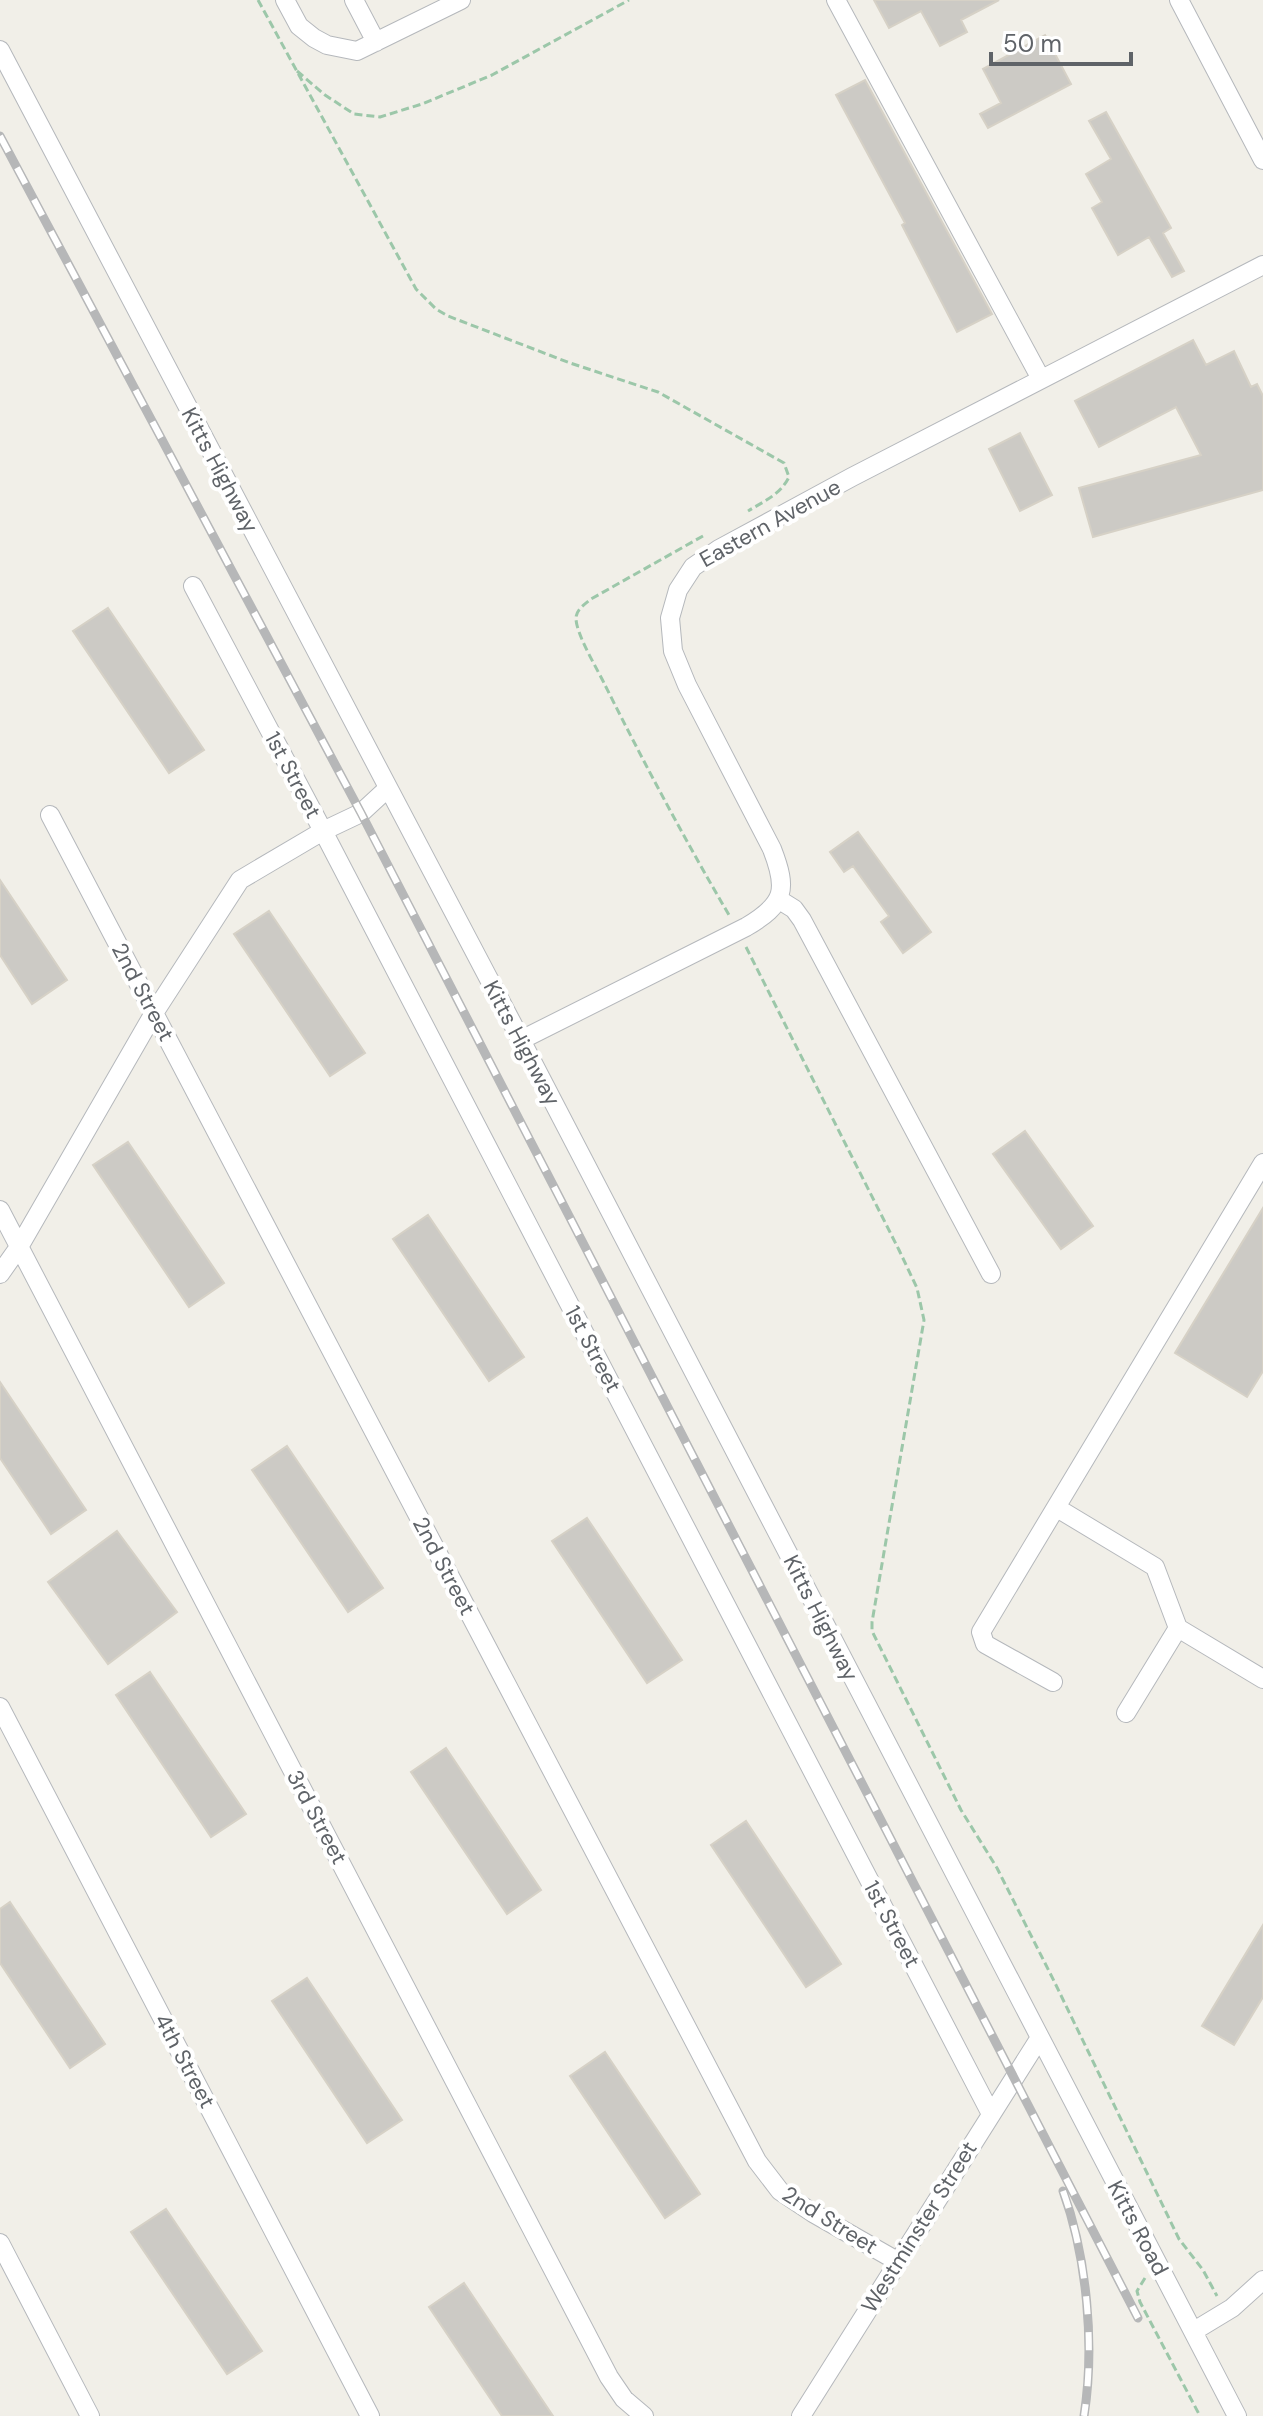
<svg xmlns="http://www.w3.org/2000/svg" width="1263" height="2416" font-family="'DM Sans',sans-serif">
<rect width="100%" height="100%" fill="#f1efe8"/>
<!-- building -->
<path fill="#cccac5" stroke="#d6d1c6" stroke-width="2" d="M874 0H999L961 20 967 32 940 46 921 11 889 28Z
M1045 35 1071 84 988 128 980 114 1001 103 983 69Z
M865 80 992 314 957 332 902 225 905 223 836 95Z
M1106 112 1171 228 1163 233 1184 271 1172 277 1149 237 1118 255 1092 208 1102 202 1086 174 1111 159 1089 121Z
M1193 340 1206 365 1234 351 1251 387 1257 384 1263 396V490L1093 537 1079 488 1201 455 1176 407 1099 447 1075 401Z
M1020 433 1052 495 1020 511 989 449Z
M108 608 204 750 169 773 73 631Z
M858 832 931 932 903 953 881 922 889 916 853 866 844 872 830 852Z
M0 880 67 980 32 1004 0 955Z
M269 911 365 1053 330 1076 234 934Z
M1025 1131 1093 1226 1061 1249 993 1154Z
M128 1142 224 1283 189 1307 93 1165Z
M1263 1208V1371L1247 1397 1175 1353Z
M428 1215 524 1357 489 1381 393 1239Z
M0 1382 86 1510 51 1534 0 1458Z
M287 1446 383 1588 348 1612 252 1470Z
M587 1518 682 1660 647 1683 552 1541Z
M117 1531 177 1612 108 1664 48 1582Z
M150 1672 246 1814 211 1837 116 1695Z
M446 1748 541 1890 507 1914 411 1772Z
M746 1821 841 1964 806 1987 711 1845Z
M10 1902 105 2044 70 2068 0 1963V1909Z
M1263 1925V1997L1234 2045 1202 2026Z
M307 1978 402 2120 367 2143 272 2001Z
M605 2052 700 2194 665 2218 570 2076Z
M166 2209 262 2351 227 2374 131 2232Z
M464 2283 553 2416H502L429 2307Z"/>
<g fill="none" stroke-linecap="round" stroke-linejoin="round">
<!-- minor casing -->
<g stroke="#b5b8bc" stroke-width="20">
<path id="minor" d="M285 0 299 26 314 38 327 45 357 51 461 0
M354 0 376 42
M836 0 1041 379
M1179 0 1263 160
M0 50 521 1040 1237 2416
M193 586 323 831 991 2114
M50 815 757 2161 780 2191 813 2213 897 2261
M778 899 794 909 802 920 991 1274
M521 1040 746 927C785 904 788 890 772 849L687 685 673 651 670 618 678 590 693 567 719 549 852 477 1263 265
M0 1210 609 2377 624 2399 644 2416
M0 1274 19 1247 154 1013 240 880 323 831 361 813 387 789
M1057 1508 1155 1567 1178 1628 1126 1713
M1178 1628 1263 1679
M1053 1682 985 1644 981 1632 1263 1163
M0 1707 370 2416
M0 2243 90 2416
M1194 2331 1232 2308 1263 2280
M801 2416 1039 2039"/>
</g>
<!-- path -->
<path stroke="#9cc7a9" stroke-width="3" stroke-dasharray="8 4" stroke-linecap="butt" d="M258 0 416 289 436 309 448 316 570 363 658 392 784 463 789 477C780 495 764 501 748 511
M297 71 325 95 354 114 380 117 422 104 492 75 629 0
M703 536 591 599C585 604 577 609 576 617 575 633 598 670 605 685 644 763 685 840 729 915
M746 947 899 1250 917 1288 924 1320 872 1622V1631L961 1810 997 1868 1054 1981 1179 2239 1203 2270 1217 2296
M1145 2278 1137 2291 1140 2302 1200 2416"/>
<!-- minor -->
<use href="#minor" stroke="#fff" stroke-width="18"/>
<!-- rail casing -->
<g stroke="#b6b7b8" stroke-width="9">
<path id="rail" d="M0 136 361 813 1138 2318
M1063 2191C1087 2257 1095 2346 1084 2416"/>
</g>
<!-- rail -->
<use href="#rail" stroke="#fff" stroke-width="6" stroke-dasharray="18" stroke-linecap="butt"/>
</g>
<g text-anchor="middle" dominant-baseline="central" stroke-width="8" stroke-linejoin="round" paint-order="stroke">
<!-- street labels -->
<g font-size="22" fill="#5f6368" stroke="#fff">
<text transform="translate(220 470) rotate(62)">Kitts Highway</text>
<text transform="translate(770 523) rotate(-29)">Eastern Avenue</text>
<text transform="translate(293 775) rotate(62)">1st Street</text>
<text transform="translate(143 992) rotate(62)">2nd Street</text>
<text transform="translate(522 1043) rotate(62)">Kitts Highway</text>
<text transform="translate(593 1349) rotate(62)">1st Street</text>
<text transform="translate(444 1566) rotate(62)">2nd Street</text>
<text transform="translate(821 1618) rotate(63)">Kitts Highway</text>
<text transform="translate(317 1817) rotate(62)">3rd Street</text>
<text transform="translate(892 1924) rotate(62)">1st Street</text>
<text transform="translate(185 2061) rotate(62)">4th Street</text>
<text transform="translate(830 2220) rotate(32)">2nd Street</text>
<text transform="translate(919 2227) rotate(-58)">Westminster Street</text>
<text transform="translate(1138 2228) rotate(62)">Kitts Road</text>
</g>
</g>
<!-- scale -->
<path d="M991 52v12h140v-12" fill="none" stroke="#5f6368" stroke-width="4"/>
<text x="1003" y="52" font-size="24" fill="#5f6368" stroke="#ffffff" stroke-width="6" paint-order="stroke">50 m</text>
</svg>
